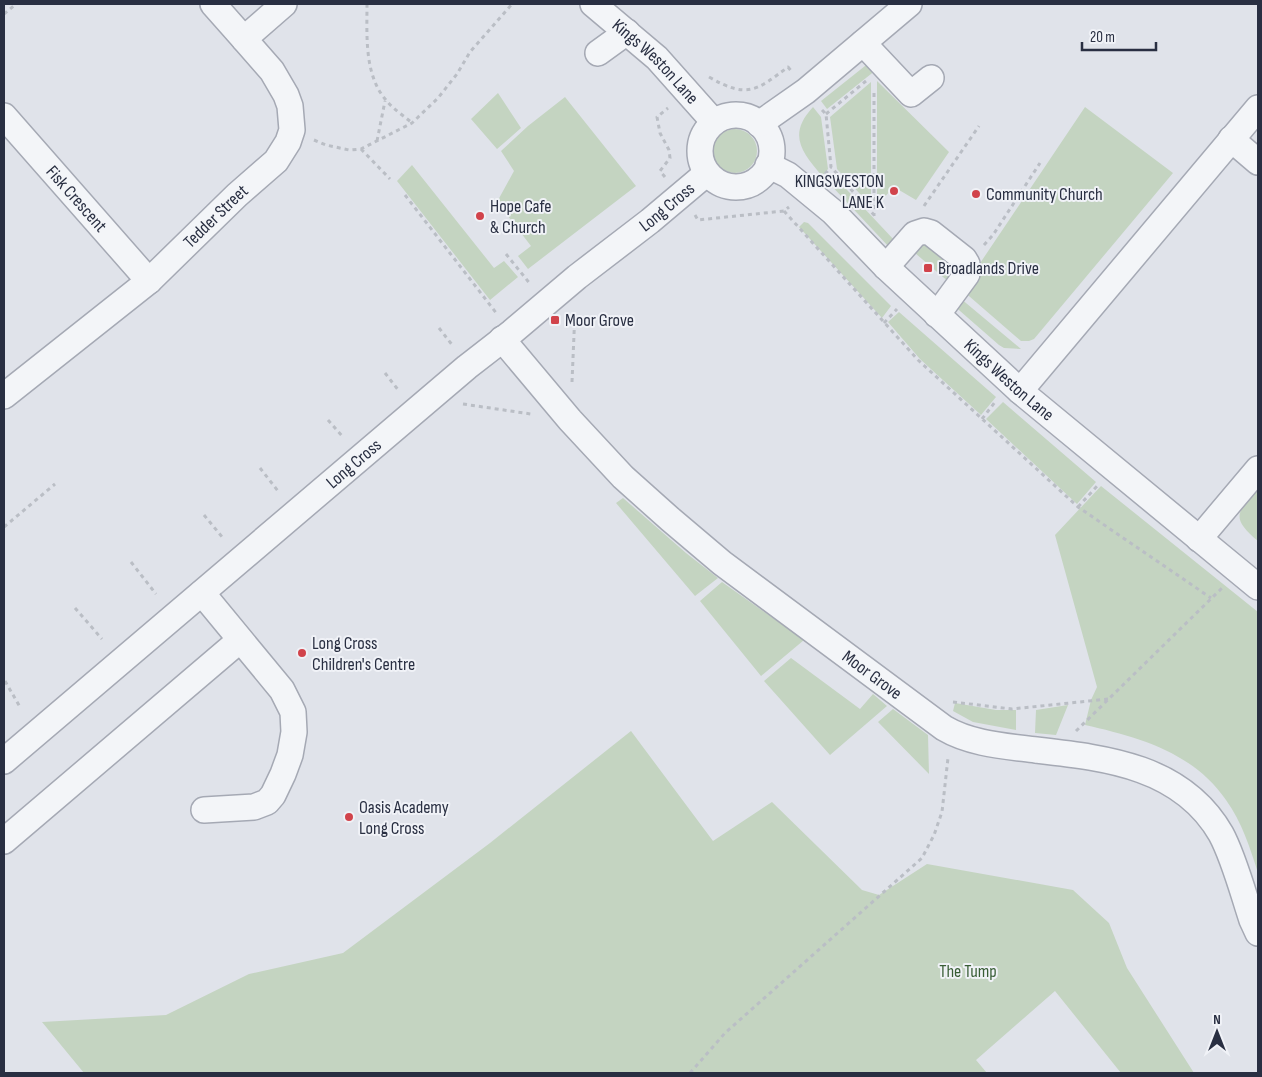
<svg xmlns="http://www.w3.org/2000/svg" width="1262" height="1077" font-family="'Sofia Sans Condensed',sans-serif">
<rect width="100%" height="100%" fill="#e0e3ea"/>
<!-- green -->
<path fill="#c4d4c1" d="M870 62 876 70 827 109 821 101Z
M877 81 949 152 916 200 899 190 895 186 877 205Z
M871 82V206L837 169 830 117Z
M498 93 521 128 497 149 471 119Z
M565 97 636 186 528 269 518 256 531 246 497 202 514 171 501 151 528 126Z
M813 107 821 117 828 169 822 176C802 152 787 135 813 107Z
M1085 107 1173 173 1034 339 1029 341H1021L962 290Z
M713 151a22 22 0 1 1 44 0a22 22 0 1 1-44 0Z
M412 165 494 268 504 261 518 277 490 300 397 181Z
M833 175 895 241 889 247 827 181Z
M804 222 808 223 891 306 882 318 799 227Z
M915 238 958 261 950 283 908 247Z
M960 298 1021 349 1004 348 999 345 952 304Z
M899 312 996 397 981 415 920 359 888 322Z
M1003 402 1096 482 1077 504 986 419Z
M1101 486 1258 612V873C1250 848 1242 822 1226 800 1193 752 1138 737 1085 725L1091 700 1097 687 1055 535Z
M1258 488V541C1230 517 1237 513 1258 488Z
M623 498 686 553 718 578 695 596 616 503Z
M722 582 804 640 761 676 700 601Z
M791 658 860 709 873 694 887 706 830 755 764 681Z
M955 703 996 710H1016V730L973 722 953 711Z
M1068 705 1056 735 1035 733 1036 710Z
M893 709 928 735 929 774 878 722Z
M631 731 713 841 772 802 862 890 879 895 927 864 1073 890 1109 923 1127 968 1194 1073H1121L1055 991 976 1060 987 1073H84L42 1022 166 1015 249 974 343 953 490 843Z"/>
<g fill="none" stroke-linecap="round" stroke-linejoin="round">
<!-- minor casing -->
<g stroke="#a5a9b4" stroke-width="28">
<g id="minor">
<path d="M213 4 244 39"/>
<path id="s1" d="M593 4 657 58 714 122"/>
<path d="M863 43 911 94 931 78"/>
<path d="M598 53 627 32"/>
<circle cx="736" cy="151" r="36"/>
<path id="s2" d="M4 116 149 281"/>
<path d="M759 124 806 91 909 4"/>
<path d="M1231 139 1258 162"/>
<path id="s3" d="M768 165 788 175 833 212 886 267 1020 391 1258 587"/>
<path d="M886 267 915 234 924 231 931 233 964 259 967 264V274L937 315"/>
<path id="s4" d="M502 339 570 420 623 477 670 519 722 563 944 728C971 744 1005 746 1036 750 1106 758 1182 766 1221 834 1234 858 1243 893 1252 920L1258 933"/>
<path d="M1020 391 1258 108"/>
<path id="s5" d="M4 396 149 281 237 195 276 161 288 142 292 130 290 106 286 95 272 71 244 39 284 4"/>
<path d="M1199 539 1258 469"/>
<path d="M202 593 282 690 293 712 294 732 290 755 283 774 273 795 267 802 254 807 204 810"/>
<path id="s6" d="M4 761 467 367 512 332 577 277 650 221 707 173"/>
<path d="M4 841 240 640"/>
</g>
</g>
<!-- path -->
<path stroke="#babec5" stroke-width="3" stroke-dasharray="4 4" stroke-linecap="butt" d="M367 4C367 35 364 75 386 100 393 109 404 116 412 123
M4 14 16 4
M709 77C747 99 756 91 788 67L792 72
M874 93V216
M822 110 826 114 831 167 875 216
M826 114 866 81
M314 140 326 145 349 150 361 149 412 123 438 98 457 74 470 52 512 4
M377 141 385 101
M361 149 390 179
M825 174 831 167
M665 177 660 171 670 158 669 150 660 133 657 117 668 108
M405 195 497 314
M924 206 979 126
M784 211 918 360 1078 507 1211 598
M695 215 698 220 784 211 789 207
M984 245 993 235 1040 163
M506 254 531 285
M884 323 897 309
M439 328 453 346
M385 373 399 391
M572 382 575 311
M463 404 531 414
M982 419 995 402
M328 420 343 437
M260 468 278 491
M1078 507 1098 485
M204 515 223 538
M4 527 55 484
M131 562 156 594
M75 608 102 639
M5 681 20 707
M953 702 1012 709 1108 699
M1076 731 1222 588
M690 1073 725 1033 922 858 934 835 942 812 948 758"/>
<!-- minor -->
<use href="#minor" stroke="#f3f5f8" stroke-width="25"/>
</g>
<!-- markers -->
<g fill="#d1434b" stroke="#f0f2f7" stroke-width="2">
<circle cx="894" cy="191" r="5"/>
<circle cx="976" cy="194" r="5"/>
<circle cx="480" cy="216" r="5"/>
<rect x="923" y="263" width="10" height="10" rx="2.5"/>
<rect x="550" y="315" width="10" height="10" rx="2.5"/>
<circle cx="302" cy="653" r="5"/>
<circle cx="349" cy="817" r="5"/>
</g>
<g text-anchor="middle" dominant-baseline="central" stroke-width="4" stroke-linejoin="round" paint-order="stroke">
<!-- street labels -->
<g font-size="18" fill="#292f42" stroke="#f0f2f7">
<text stroke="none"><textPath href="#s1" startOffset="85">Kings Weston Lane</textPath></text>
<text stroke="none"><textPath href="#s2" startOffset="110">Fisk Crescent</textPath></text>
<text stroke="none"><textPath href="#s6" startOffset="864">Long Cross</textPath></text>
<text stroke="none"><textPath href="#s5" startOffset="278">Tedder Street</textPath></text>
<text stroke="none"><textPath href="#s3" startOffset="324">Kings Weston Lane</textPath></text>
<text stroke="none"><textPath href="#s6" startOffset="459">Long Cross</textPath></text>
<text stroke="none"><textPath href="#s4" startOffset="502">Moor Grove</textPath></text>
</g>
<!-- poi labels -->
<g font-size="18" fill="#292f42" stroke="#f0f2f7" text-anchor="start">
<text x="884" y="181" text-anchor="end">KINGSWESTON<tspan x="884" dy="21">LANE K</tspan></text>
<text x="986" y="194">Community Church</text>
<text x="490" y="206">Hope Cafe<tspan x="490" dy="21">&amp; Church</tspan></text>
<text x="938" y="268">Broadlands Drive</text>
<text x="565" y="320">Moor Grove</text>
<text x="312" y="643">Long Cross<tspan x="312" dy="21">Children's Centre</tspan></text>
<text x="359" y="807">Oasis Academy<tspan x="359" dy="21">Long Cross</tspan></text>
</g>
<!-- park labels -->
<g font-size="18" fill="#395e36" stroke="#f0f2f7">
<text x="968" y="971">The Tump</text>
</g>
</g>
<!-- border -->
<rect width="1262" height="1077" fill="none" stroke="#292f42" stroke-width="10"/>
<!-- north arrow -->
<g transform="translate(1217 1032)" stroke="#f0f2f7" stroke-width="4" paint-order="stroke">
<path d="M0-4L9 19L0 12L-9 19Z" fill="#292f42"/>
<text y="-8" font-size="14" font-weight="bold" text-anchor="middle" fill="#292f42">N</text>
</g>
<!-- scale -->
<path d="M1082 42v8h74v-8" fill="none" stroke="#292f42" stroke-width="2.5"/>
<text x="1090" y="42" font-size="15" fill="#292f42" stroke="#f0f2f7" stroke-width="4" paint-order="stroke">20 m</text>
</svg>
